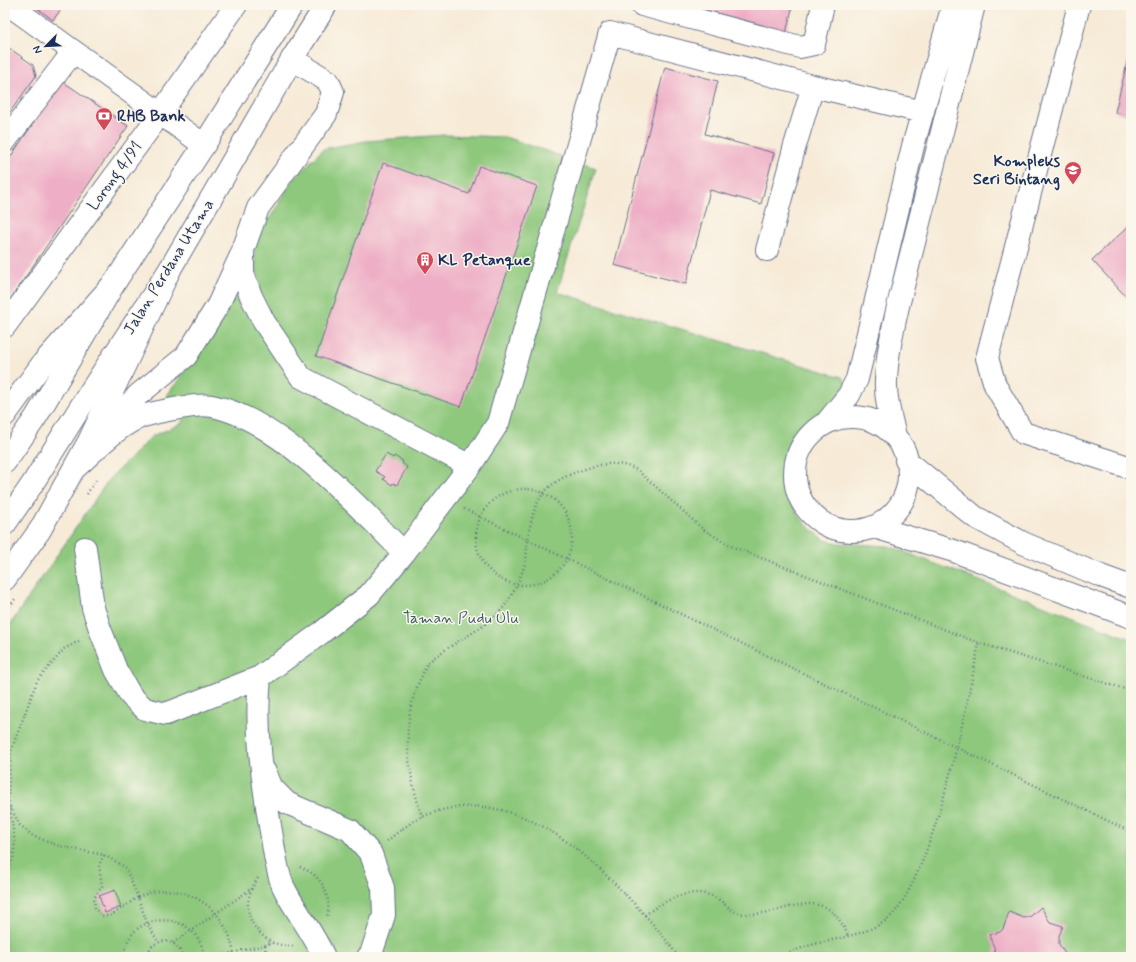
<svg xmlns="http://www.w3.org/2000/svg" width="1136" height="962" font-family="Mynerve,sans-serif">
<rect width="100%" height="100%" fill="#fbf7ec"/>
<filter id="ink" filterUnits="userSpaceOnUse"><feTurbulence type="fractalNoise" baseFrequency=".025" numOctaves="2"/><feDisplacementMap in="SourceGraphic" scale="8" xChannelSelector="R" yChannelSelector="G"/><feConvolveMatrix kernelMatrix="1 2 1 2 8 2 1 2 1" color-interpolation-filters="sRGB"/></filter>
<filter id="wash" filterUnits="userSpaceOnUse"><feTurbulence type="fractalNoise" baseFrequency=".012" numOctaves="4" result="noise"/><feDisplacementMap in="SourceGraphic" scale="16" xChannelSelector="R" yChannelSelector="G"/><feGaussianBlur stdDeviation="0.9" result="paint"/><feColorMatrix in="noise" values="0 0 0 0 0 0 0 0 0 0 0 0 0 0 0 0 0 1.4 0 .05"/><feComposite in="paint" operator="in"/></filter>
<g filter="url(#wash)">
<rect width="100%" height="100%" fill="#f7ebd8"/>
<!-- green -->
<path fill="#8dc87c" stroke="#547c6d" d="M444 135 505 137 596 168 557 292 842 377 847 384 822 418 800 438 792 451 788 467 790 497 797 513 805 524 825 540 838 543 889 546 1131 639V957H5V632L109 479 152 436 181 424 189 407 163 401 200 350 231 291 241 307 260 284 255 265 254 245 292 181 323 149 366 141Z"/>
<g id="blocks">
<!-- building -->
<path fill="#eeafc6" d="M33 5H64L53 20Z
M706 5H793L786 33 704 12Z
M5 45 33 65 36 76 5 119Z
M1130 51H1131V116L1115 112Z
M665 67 718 81 705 134 774 153 761 204 710 190 686 284 614 265Z
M62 81 128 126 5 307V165Z
M383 163 469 194 479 166 537 186 461 407 316 356Z
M1131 224V302L1092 260Z
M386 454 393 458 394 456 403 461 402 463 407 467 397 485 393 483 392 485 383 479 385 477 375 471Z
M115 890 121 907 105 913 99 896Z
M1041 907 1050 922 1063 926 1059 936V944L1067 957H995L994 947 989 935 1000 932 1003 929 1009 912 1024 918 1031 916Z"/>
</g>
</g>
<g filter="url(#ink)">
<use href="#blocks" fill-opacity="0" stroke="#687189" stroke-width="1"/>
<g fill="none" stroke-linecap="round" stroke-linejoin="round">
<!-- minor casing -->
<g stroke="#687189" stroke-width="24">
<path id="minor" d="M9 5 204 145
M642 5 800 47 814 44 823 5
M1079 5 987 358 995 385 1023 433 1131 468
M292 59 328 81 333 92 326 114 258 208 243 250V274L251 296 264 322 301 377 470 466
M813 86 923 112
M5 141 73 52
M5 326 160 114 236 5
M795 474a57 57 0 1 1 114 0a57 57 0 1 1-114 0Z
M827 422 849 395 857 379 913 146 953 5
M107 432 116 418 138 395 186 356 218 305 242 253
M895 436C891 419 885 399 886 381 887 354 893 328 899 302L974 5
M906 460 975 517 1023 543 1101 576 1131 587
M5 462 36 417 115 282 204 145 292 5
M74 469C95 451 116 426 143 416 156 412 199 403 212 406 277 418 358 506 404 553
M5 524 31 486 88 395 170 269 292 59 326 5
M874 527 954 551 1131 617
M85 548 93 608 100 629 116 670 131 696 145 709 166 714 260 677
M265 772 272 788 287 803 350 830 371 854 383 888 384 915 371 954 368 957
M324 957C313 932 295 911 283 886 275 867 274 846 270 826 262 776 255 728 260 677L321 633 369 595 404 553 470 466 498 423 610 33 813 86 794 149 767 250"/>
</g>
<!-- highway casing -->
<g stroke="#687189" stroke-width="24">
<path id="highway" d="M5 415 43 363 115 282
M5 579 40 530 89 441 170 269"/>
</g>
<!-- path -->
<path stroke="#687189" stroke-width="2.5" stroke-dasharray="1 3" stroke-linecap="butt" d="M476 537a48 48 0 1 1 96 0a48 48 0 1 1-96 0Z
M87 494 96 480
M464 509 1131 832
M5 613 15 599
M10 807 20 825 33 836 59 846 104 855 125 867 138 897C144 895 150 892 156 891 197 886 231 917 234 957
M422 817C408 772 399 723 421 678 423 673 425 666 429 662 434 657 442 652 448 648 471 633 497 621 511 596 517 586 523 571 526 560 527 553 526 545 528 538 534 497 545 482 585 469 603 463 620 461 637 470L704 530 731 546 979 643 1131 691
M387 841C398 832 409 823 422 817 500 783 570 837 621 890 641 911 662 932 678 957
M104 855 99 865 102 886 94 898 95 909 102 916H110L138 897 147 923 158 942
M300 867C322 875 332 895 327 917
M5 876 13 859 15 842 8 798 11 751 37 681 64 649 81 640
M258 878C240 904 247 927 273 943
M5 898 7 912 5 936
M645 915C665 900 693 884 718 899 728 906 733 914 746 914 788 916 824 879 848 936
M173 943 251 889
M265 945 266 957
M124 957C126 908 200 908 204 957
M146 957C152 936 177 936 183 957
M214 957 273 943 286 946H293
M783 957C809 939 857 941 885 921 931 889 968 701 979 643"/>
<!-- minor -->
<use href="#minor" stroke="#fff" stroke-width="22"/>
<!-- highway -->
<use href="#highway" stroke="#fff" stroke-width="22"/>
</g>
</g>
<!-- icons -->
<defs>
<g id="bank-pin" transform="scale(0.9)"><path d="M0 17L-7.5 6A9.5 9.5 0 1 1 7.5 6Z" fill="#d1495b" stroke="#fbf7ec"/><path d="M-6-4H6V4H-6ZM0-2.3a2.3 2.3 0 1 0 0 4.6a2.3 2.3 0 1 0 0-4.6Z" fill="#fff"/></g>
<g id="school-pin" transform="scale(0.9)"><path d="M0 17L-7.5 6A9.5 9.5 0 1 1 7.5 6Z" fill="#d1495b" stroke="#fbf7ec"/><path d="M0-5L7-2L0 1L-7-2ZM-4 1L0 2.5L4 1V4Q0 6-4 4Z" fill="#fff"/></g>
<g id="building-pin" transform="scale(0.9)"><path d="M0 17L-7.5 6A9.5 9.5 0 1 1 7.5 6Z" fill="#d1495b" stroke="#fbf7ec"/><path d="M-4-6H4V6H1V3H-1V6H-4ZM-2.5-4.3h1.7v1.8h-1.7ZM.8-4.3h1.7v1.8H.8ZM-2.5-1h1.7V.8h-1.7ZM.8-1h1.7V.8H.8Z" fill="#fff"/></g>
</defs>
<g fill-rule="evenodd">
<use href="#bank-pin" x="104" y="116"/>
<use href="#school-pin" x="1073" y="170"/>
<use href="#building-pin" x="425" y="260"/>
</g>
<g text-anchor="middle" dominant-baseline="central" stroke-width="3" stroke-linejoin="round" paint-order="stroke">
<!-- poi labels -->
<g font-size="16" font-weight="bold" fill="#1b2f5e" stroke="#fbf7ec" text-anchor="start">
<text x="117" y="116">RHB Bank</text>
<text x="1060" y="161" text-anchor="end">Kompleks<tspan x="1060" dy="18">Seri Bintang</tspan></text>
<text x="438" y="260">KL Petanque</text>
</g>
<!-- street labels -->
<g font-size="16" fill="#1b2f5e" stroke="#fbf7ec">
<text transform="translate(115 176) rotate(-54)">Lorong 4/91</text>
<text transform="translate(169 267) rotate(-58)">Jalan Perdana Utama</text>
</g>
<!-- park labels -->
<g font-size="16" fill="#3d5d67" stroke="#fbf7ec">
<text x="461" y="618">Taman Pudu Ulu</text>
</g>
</g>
<!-- margin -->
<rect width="1136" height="962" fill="none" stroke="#fbf7ec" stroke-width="20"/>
<!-- north arrow -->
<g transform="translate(46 46) rotate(246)" stroke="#fbf7ec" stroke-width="3" paint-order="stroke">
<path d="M0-3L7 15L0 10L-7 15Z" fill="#1b2f5e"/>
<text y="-6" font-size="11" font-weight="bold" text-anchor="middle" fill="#1b2f5e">N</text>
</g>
</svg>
